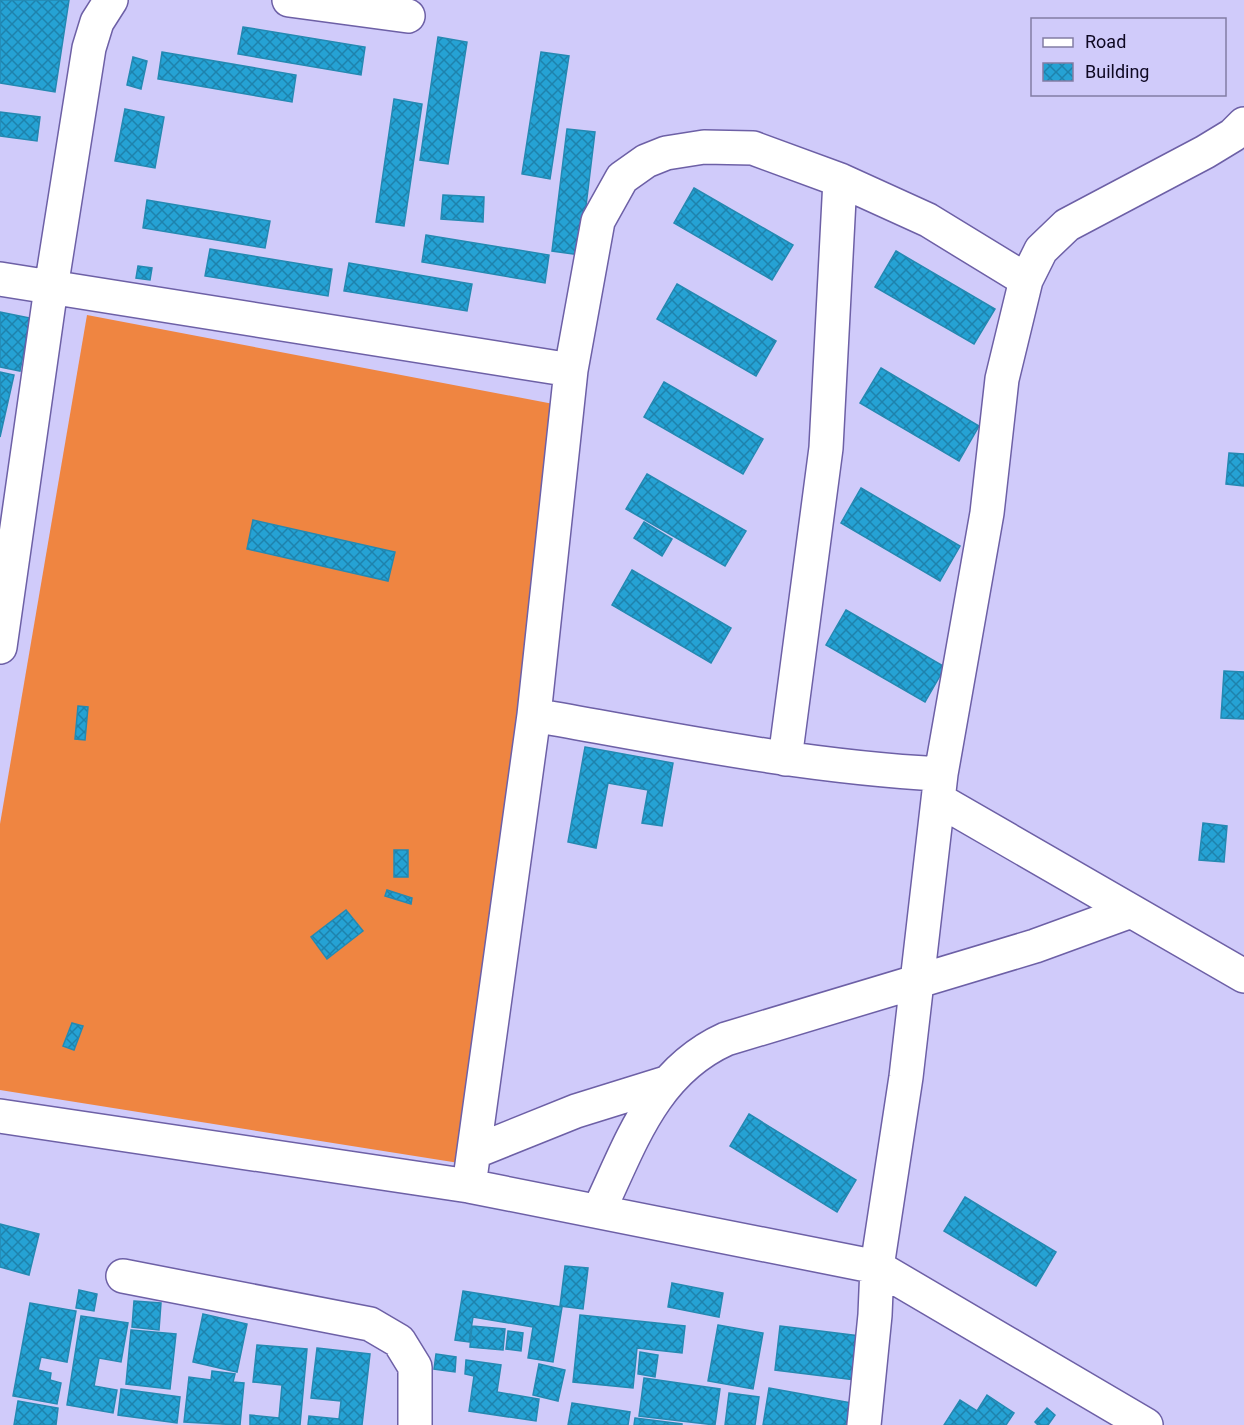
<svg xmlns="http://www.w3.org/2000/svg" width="1244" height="1425" font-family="Roboto,sans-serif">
<defs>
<pattern id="building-cross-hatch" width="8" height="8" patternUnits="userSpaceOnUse" patternTransform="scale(1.5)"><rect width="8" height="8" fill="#25a2d4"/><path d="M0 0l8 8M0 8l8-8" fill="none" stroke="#1e82ac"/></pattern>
</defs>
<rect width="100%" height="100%" fill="#d0cbfa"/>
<!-- pitch -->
<path fill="#ef8541" d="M87 315 569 407 459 1163 0 1090V824Z"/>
<!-- building -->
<path fill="url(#building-cross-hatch)" stroke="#2489b2" stroke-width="1.5" d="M0 0H69L55 92 0 83Z
M243 27 365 47 361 75 238 54Z
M438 37 467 42 448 164 420 160Z
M162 52 296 75 292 102 158 79Z
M541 52 569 56 550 179 522 174Z
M133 57 147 61 141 89 127 85Z
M394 99 422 104 404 226 376 222Z
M125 109 164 117 155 168 115 161Z
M0 112 40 117 37 141 0 136Z
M567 129 595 132 580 255 552 251Z
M694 188 793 245 772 280 674 223Z
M443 195 484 197 483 222 441 219Z
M147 200 270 221 265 248 143 228Z
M426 235 549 255 545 283 422 262Z
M210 249 332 269 328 296 205 276Z
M896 251 995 309 974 344 875 287Z
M349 263 472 284 467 311 344 291Z
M138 266 152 268 150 280 136 278Z
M677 284 776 341 756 376 657 319Z
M0 312 30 318 20 371 0 367Z
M881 368 979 426 959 461 860 403Z
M0 372 14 375 0 437Z
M664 382 763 439 743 474 644 417Z
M1229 453 1244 454V486L1226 484Z
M647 474 746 531 725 566 626 509Z
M861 488 960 546 940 581 841 523Z
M253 520 395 552 388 581 247 549Z
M644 522 672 539 662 556 634 538Z
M632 570 731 628 711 663 612 605Z
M846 610 945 667 925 702 826 645Z
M1224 671 1244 672V719L1221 718Z
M78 706 88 707 85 740 75 739Z
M585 747 673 763 662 826 642 823 648 790 608 783 596 848 568 842Z
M1203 823 1227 826 1224 862 1199 860Z
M394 850H408V877H394Z
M387 890 412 898 411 904 385 896Z
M346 910 363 931 327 959 311 937Z
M72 1023 83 1026 74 1050 63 1046Z
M749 1114 856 1180 837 1212 730 1146Z
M965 1197 1056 1252 1036 1286 944 1231Z
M0 1224 39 1234 29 1275 0 1267Z
M565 1266 588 1268 583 1309 560 1306Z
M672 1283 723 1293 719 1317 668 1307Z
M79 1290 97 1294 94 1311 76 1308Z
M463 1291 562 1307 553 1362 528 1358 533 1327 473 1317 469 1342 455 1340Z
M134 1301 161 1303 159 1330 132 1327Z
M30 1303 76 1311 67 1362 41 1357 38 1370 51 1373 50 1380 61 1383 57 1404 13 1396Z
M203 1314 247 1324 237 1372 193 1362Z
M580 1315 685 1326 682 1353 637 1348 633 1388 573 1382Z
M81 1316 128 1323 121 1362 99 1358 94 1386 117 1390 113 1413 67 1405Z
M718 1325 763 1333 753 1389 708 1381Z
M472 1326 505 1329 503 1350 470 1347Z
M780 1326 860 1336 855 1380 775 1370Z
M131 1330 176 1334 170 1389 126 1384Z
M508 1331 523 1333 521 1351 506 1349Z
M257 1345 307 1349 300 1425H250V1415L279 1418 282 1385 253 1382Z
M317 1348 370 1354 362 1425H308L309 1416 339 1419 341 1401 311 1398Z
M640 1352 658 1355 655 1377 638 1374Z
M436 1354 456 1357 455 1372 434 1369Z
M466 1360 501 1365 497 1392 539 1399 536 1421 469 1411 474 1376 465 1374Z
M539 1364 565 1370 558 1401 533 1395Z
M212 1371 235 1374 233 1382 244 1383 240 1425 184 1422 189 1377 211 1380Z
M644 1378 720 1389 715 1425 639 1416Z
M769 1388 852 1403 848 1425H763Z
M121 1389 180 1397 177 1423 118 1415Z
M729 1393 759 1397 755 1425H725Z
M987 1395 1014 1413 1006 1425H944L960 1400 977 1411Z
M18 1401 58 1408 56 1425H14Z
M572 1403 630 1412 628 1425H568Z
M1047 1408 1055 1415 1048 1425H1038L1035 1422Z
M635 1418 682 1424V1425H634Z"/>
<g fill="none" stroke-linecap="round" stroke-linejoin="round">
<!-- minor casing -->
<g stroke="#6d60a6" stroke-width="36">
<path id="minor" d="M289 0 408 16
M0 279 571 370
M0 647 51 288 89 48 97 22 111 0
M534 715C669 739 804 767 941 774
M785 759 826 448 840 180
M939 800 1244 976
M0 1116 469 1186 877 1267 1146 1425
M474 1152 576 1111 666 1083
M469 1186 534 715 571 370 598 221 622 178 646 161 666 153 704 147 753 148 840 180 928 220 1026 280
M599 1210C631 1143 653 1072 726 1039L1035 946 1131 911
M123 1276 370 1324 399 1341 415 1367V1425
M864 1425 875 1315 877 1267 906 1077 941 774 987 513 1002 379 1026 280 1041 250 1067 225 1205 152 1233 135 1244 124"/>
</g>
<!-- minor -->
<use href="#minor" stroke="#fff" stroke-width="33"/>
</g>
<!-- legend -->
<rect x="1031" y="18" width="195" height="78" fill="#d0cbfa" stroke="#827da4" stroke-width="1.5"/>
<rect x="1043" y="38" width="30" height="9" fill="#ffffff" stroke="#827da4" stroke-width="1.5"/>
<text x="1085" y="48" font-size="18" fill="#0e0822">Road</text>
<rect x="1043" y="63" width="30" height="18" fill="url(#building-cross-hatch)" stroke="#827da4" stroke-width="1.5"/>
<text x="1085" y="78" font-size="18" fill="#0e0822">Building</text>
</svg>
